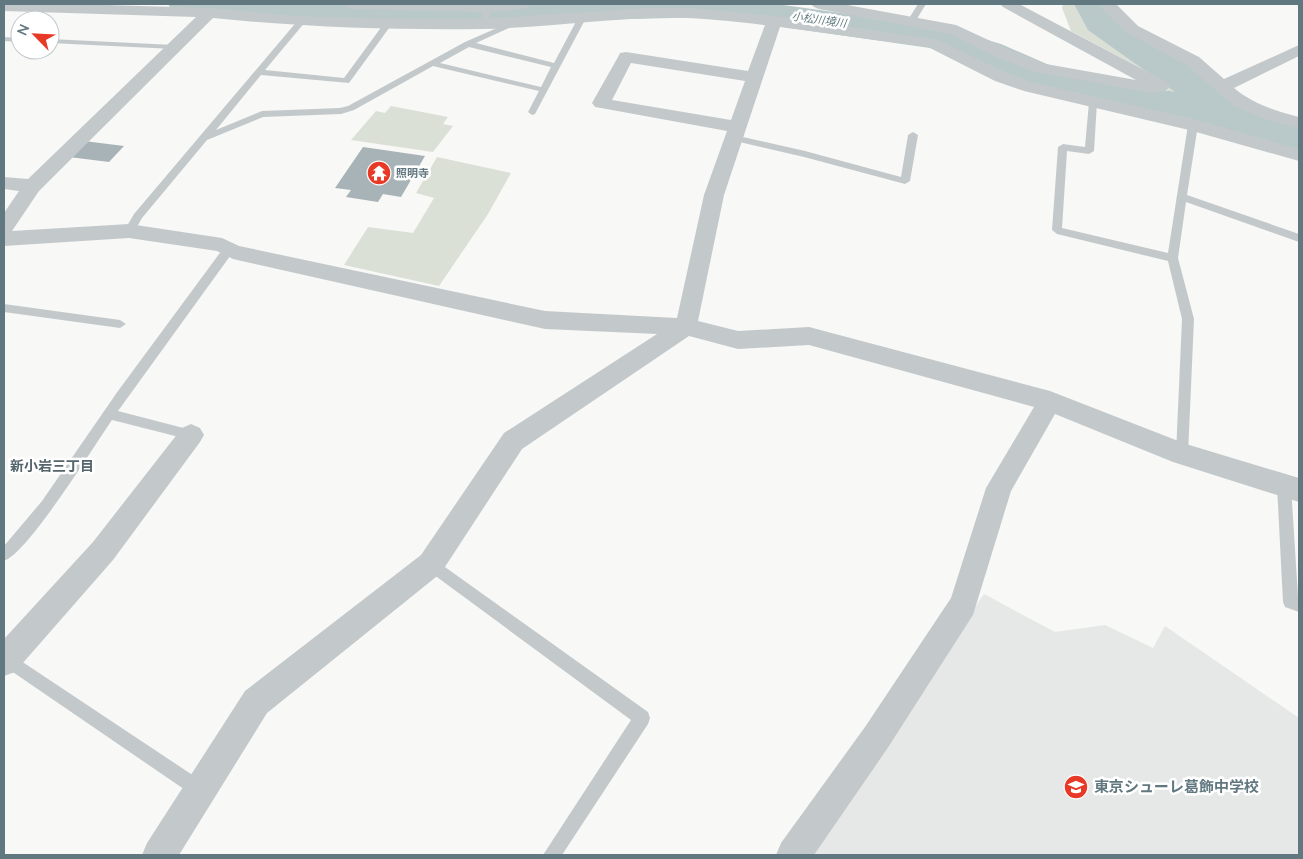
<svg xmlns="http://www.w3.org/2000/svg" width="1303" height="859" font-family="'Nunito Sans','Noto Sans JP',sans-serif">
<rect width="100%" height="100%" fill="#f8f8f6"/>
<!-- built -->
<path fill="#e6e8e7" d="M984 594 1055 632 1105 625 1153 648 1165 626 1299 718V855H807Z"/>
<!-- green -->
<path fill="#dbe0d6" d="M1063 4H1102L1105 11 1184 62 1204 83 1252 114 1299 127V150L1157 111 1031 84 1057 76 1168 94 1167 82 1071 31 1062 8Z
M391 106 448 117 443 124 453 126 433 152 351 140 376 111 385 113Z
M437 157 511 173 488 214 439 286 344 265 368 227 413 233 434 198 416 193Z"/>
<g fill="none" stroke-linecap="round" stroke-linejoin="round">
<!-- river -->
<path fill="#b9c8c9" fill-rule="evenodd" d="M168 4H776L943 27 1001 44 1065 72 1175 92 1088 30 1074 4H1110L1116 15 1194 67 1232 98 1237 106 1299 126V154L1216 127 1145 110 1041 92 973 60 937 49 712 17 388 25 186 15 173 12Z"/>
</g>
<!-- building -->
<path fill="#a8b3b7" d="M84 141 124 146 109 162 69 157Z
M363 147 425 156 401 197 383 194 378 202 346 197 351 190 335 188Z"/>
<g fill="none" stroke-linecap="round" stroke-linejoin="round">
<!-- lane -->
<path fill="#c3c9cb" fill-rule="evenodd" d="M488 4H496L491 10 486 26H480L483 10Z
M918 4H926L915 22H909L908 20Z
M579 16 586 18 535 114 532 115 528 112 539 91 433 66 354 110 341 114 263 117 207 140 142 218 133 234 129 235 124 231 134 214 299 19 306 21 265 70 344 78 385 22 392 24 349 83 261 75 216 130 262 111 340 108 348 106 465 42 515 20 519 22 518 24 476 43 554 63ZM469 47 551 67 541 87 440 63Z
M4 37 20 38V42L4 41Z
M50 39 174 45 178 47 174 49 50 43Z
M1093 99 1097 102 1094 151 1089 154 1067 151 1062 228 1168 253 1188 125 1193 122 1198 125 1187 195 1299 234V242L1186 202 1178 258 1194 319 1188 454 1187 458 1182 459 1177 458 1176 454 1182 319 1168 261 1057 234 1052 230 1058 147 1063 144 1085 147 1089 102Z
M913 132 918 135 910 181 905 184 804 157 731 140 729 138 734 135 805 151 901 177 908 135Z
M229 245 233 246 234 249 233 252 118 411 195 431 197 435 195 439 191 440 112 420C94 446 28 553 4 561V546L42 501 118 391 225 246Z
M4 304 120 320 126 324 120 328 4 312Z
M1284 480 1289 482 1291 486 1299 612 1285 607 1283 602 1277 486 1279 482Z
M431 557 648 712 650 718 648 724 562 855H543L631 720 426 569 424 564 426 559Z
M6 651 206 784 208 790 206 796 200 798 194 796 4 666V652Z"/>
<!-- street -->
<path fill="#c3c9cb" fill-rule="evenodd" d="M4 4H75L209 8 293 16 388 19H483L652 8H687L774 16 938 40 1007 73 1035 83 1193 119 1299 149V161L1189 130 1024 91 995 81 928 47 780 27 724 195 698 321 738 331 809 327 1050 391 1186 444 1299 478V502L1173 462 1055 414 1011 491 973 615 887 749 814 855H776L781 843 865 727 951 598 986 488 1034 407 809 345 738 349 689 336 522 449 441 573 267 713 179 855H142L147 843 245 691 421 555 504 433 657 334 545 329 233 259 217 251 129 238 4 246V213L19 191 4 189V177L28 179 196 17 4 11ZM213 18C302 27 391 30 481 29 538 28 595 20 651 18 689 16 727 21 765 25L748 71 626 52 620 53 618 57 592 103 595 107 601 108 727 131 704 195 677 318 545 311 239 246 222 238 129 224 12 231 39 191ZM631 63 745 81 731 120 612 100Z
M346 4H531L528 7 523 9 489 12 354 9 349 7Z
M811 4H842L956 25 1010 50 1046 64 1136 80 1003 7 1000 4H1019L1167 82 1170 86 1167 90 1154 93 1036 72 998 58 951 34 819 9 814 7Z
M1100 4H1116L1138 26 1199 57 1224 79 1299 45V56L1234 88C1253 104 1276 111 1299 117V128L1265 119 1234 106 1187 65 1126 32 1103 10Z
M191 424 200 428 204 435 200 442 113 560 15 672 4 676V639L93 542 182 428Z"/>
</g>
<!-- icons -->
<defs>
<g id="temple-disc" transform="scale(1.25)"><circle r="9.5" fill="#e83826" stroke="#fff"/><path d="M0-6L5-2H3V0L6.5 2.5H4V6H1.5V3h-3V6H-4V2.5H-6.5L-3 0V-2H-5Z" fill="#fff"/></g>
<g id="school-disc" transform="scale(1.25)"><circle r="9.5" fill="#e83826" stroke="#fff"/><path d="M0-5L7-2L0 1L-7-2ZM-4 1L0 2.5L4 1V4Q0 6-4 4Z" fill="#fff"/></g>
</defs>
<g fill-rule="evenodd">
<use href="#temple-disc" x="379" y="173"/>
<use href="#school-disc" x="1076" y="787"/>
</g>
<g text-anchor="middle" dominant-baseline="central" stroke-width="5" stroke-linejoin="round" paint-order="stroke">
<!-- far-water labels -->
<g font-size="11" font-style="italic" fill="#5e787c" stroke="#fff">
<text transform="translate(819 20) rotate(8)">小松川境川</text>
</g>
<!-- far-poi labels -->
<g font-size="11" font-weight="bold" fill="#627881" stroke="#fff" text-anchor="start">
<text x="396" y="173">照明寺</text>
</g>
<!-- neighbourhood labels -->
<g font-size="14" font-weight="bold" fill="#55656c" stroke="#fff">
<text x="52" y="466">新小岩三丁目</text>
</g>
<!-- near-poi labels -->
<g font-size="15" font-weight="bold" fill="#627881" stroke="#fff" text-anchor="start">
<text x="1094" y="787">東京シューレ葛飾中学校</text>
</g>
</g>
<!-- border -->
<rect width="1303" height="859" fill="none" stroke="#627881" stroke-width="10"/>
<!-- north arrow -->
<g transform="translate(35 35) rotate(294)"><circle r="24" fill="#ffffff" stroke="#c0c9cd"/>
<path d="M0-4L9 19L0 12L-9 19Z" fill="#e83826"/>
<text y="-8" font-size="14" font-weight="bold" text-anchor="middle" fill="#627881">N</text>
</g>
</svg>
